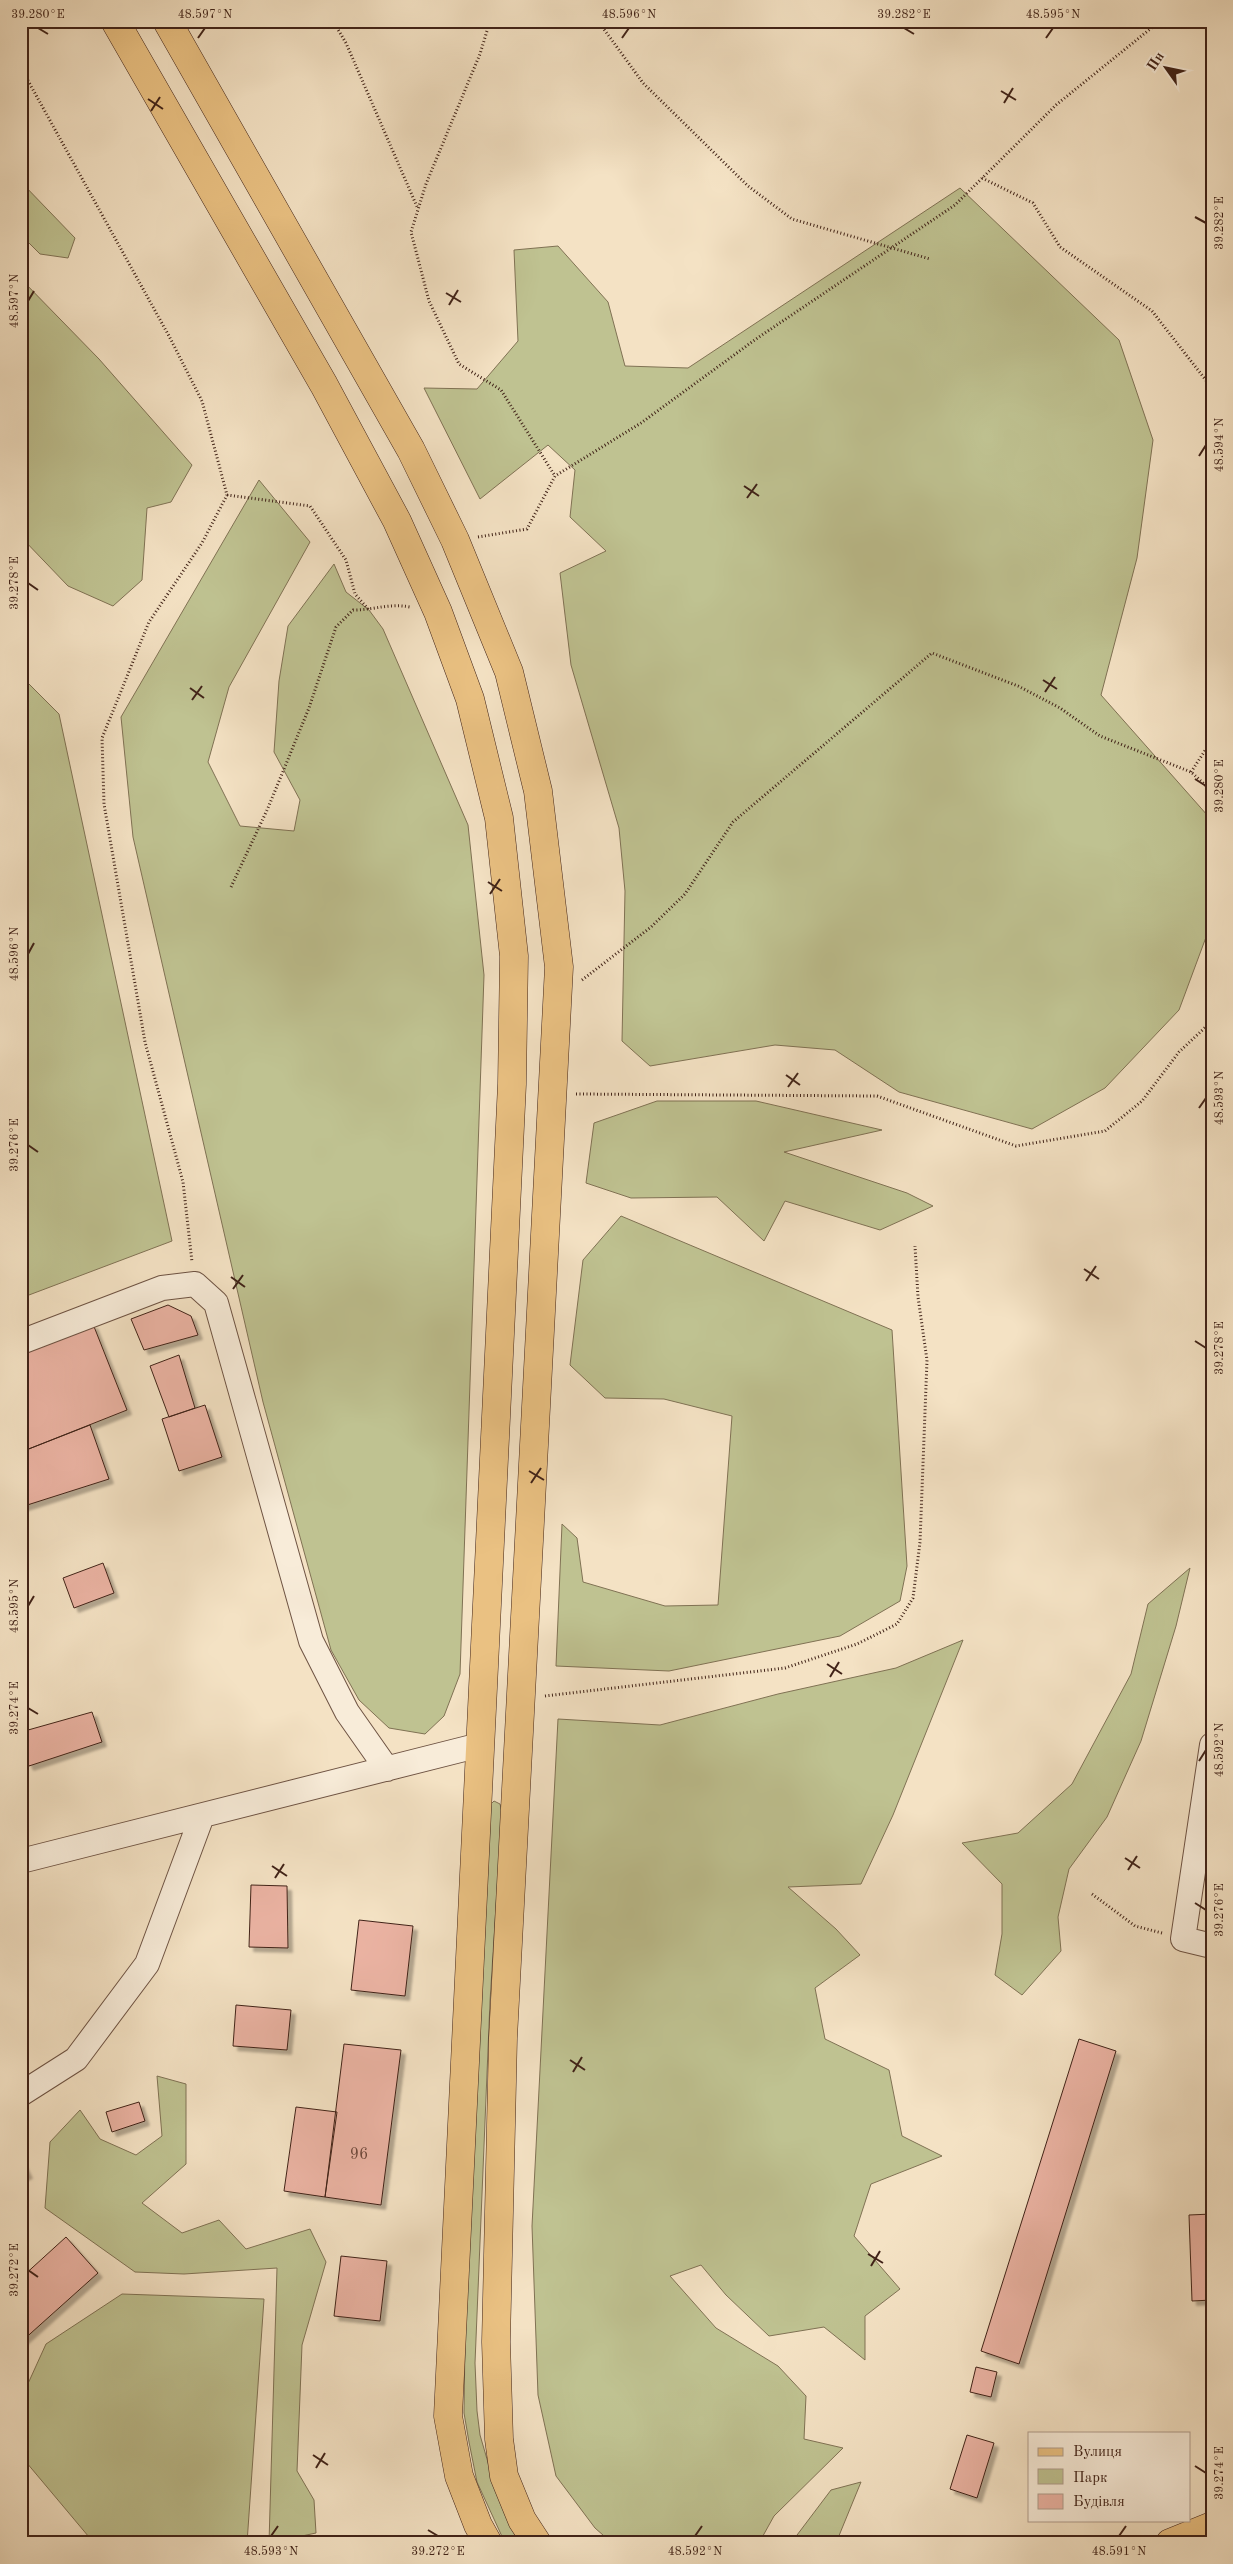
<svg xmlns="http://www.w3.org/2000/svg" width="1233" height="2564" font-family="'Old Standard TT',serif">
<defs>
<filter id="shadow"><feDropShadow dx="4.5" dy="4.5" stdDeviation="1" flood-color="#0004"/></filter>
</defs>
<rect width="100%" height="100%" fill="#f4e2c4"/>
<filter id="stains"><feTurbulence type="fractalNoise" baseFrequency=".004" numOctaves="4"/><feColorMatrix values="0 0 0 0 .2 0 0 0 0 .09 0 0 0 0 .02 0 0 0 .5 -.17"/></filter>
<radialGradient id="worn" r=".72"><stop offset=".6" stop-color="#630" stop-opacity="0"/><stop offset="1" stop-color="#630" stop-opacity=".3"/></radialGradient>
<!-- green -->
<path fill="#bfc291" stroke="#807254" d="M21 182 75 238 68 258 40 254 21 235Z
M960 188 1119 340 1153 440 1137 558 1101 695 1208 816 1212 848V921L1179 1010 1105 1088 1032 1129 899 1092 835 1050 775 1045 650 1066 622 1041 625 891 619 828 571 665 560 573 606 551 570 517 575 470 548 445 480 499 424 388 477 389 518 341 514 250 558 246 608 302 625 366 688 368Z
M21 279 99 359 192 465 171 502 147 508 142 580 113 606 68 586 21 537Z
M259 480 310 542 229 687 208 762 240 826 294 831 300 800 274 752 279 681 288 626 334 564 346 592 369 610 383 629 468 825 484 975 460 1674 444 1716 425 1734 389 1728 359 1700 331 1650 263 1402 133 837 121 717Z
M21 676 59 714 172 1241 21 1298Z
M657 1101H756L882 1130 784 1152 907 1193 933 1206 880 1230 785 1201 764 1241 717 1197 631 1198 586 1183 594 1123Z
M621 1216 892 1330 907 1566 900 1601 840 1636 669 1671 556 1666 562 1524 577 1538 583 1582 665 1606 718 1605 732 1416 664 1399 605 1398 570 1365 583 1260Z
M1190 1568 1176 1626 1141 1741 1107 1817 1069 1869 1058 1917 1061 1951 1022 1995 995 1975 1002 1934V1884L962 1843 1018 1833 1072 1784 1131 1674 1148 1604Z
M963 1640 893 1815 861 1884 788 1887 836 1929 860 1955 815 1988 825 2039 889 2070 902 2136 942 2156 871 2184 854 2236 900 2289 865 2316V2360L824 2327 769 2336 726 2295 701 2265 670 2276 716 2328 778 2366 806 2396 804 2439 843 2448 774 2516 759 2543H612L595 2528 556 2476 538 2395 532 2226 558 1719 660 1725 778 1694 896 1668Z
M494 1801 500 1804 502 1812 490 2001 475 2363 477 2411 480 2435 498 2497 519 2543H505L477 2482 469 2442 464 2413 465 2342 491 1804Z
M157 2076 186 2084V2164L142 2203 182 2233 219 2220 246 2249 310 2229 326 2262 302 2345 297 2471 314 2500 316 2533 269 2543 277 2268 184 2274 135 2272 45 2208 50 2142 80 2110 100 2139 136 2155 162 2136Z
M122 2294 264 2299 247 2543H94L21 2456V2399L46 2344Z
M861 2482 836 2543H791L831 2490Z"/>
<!-- building -->
<path fill="#ebb3a3" stroke="#412318" filter="url(#shadow)" d="M168 1305 191 1316 198 1335 144 1350 131 1319Z
M93 1324 127 1410 21 1452V1352Z
M179 1355 195 1408 169 1417 150 1366Z
M205 1405 222 1457 179 1471 162 1419Z
M90 1425 109 1479 21 1507V1452Z
M103 1563 114 1593 74 1608 63 1578Z
M92 1712 102 1742 29 1766 21 1748V1732Z
M251 1885 287 1886 288 1948 249 1947Z
M359 1920 413 1926 405 1996 351 1990Z
M236 2005 291 2010 287 2050 233 2046Z
M1079 2039 1116 2051 1019 2364 981 2351Z
M344 2044 401 2050 381 2205 325 2197Z
M139 2102 145 2121 112 2132 106 2112Z
M296 2107 337 2112 325 2197 284 2191Z
M21 2160 28 2174 21 2177Z
M1212 2214V2300L1192 2301 1189 2215Z
M66 2237 98 2273 21 2342V2278Z
M341 2256 387 2261 380 2321 334 2316Z
M976 2367 997 2372 991 2397 970 2392Z
M967 2435 994 2443 977 2498 950 2489Z
M988 2536 991 2543H971Z"/>
<g fill="none" stroke-linecap="round" stroke-linejoin="round">
<!-- minor casing -->
<g stroke="#6e5343" stroke-width="26">
<path id="minor" d="M21 1342 162 1288 195 1284 216 1303 311 1641 347 1712 387 1769
M1212 1745 1183 1939 1212 1946
M21 1861 480 1745
M21 2094 76 2059 147 1964 202 1816"/>
</g>
<!-- major casing -->
<g stroke="#412318" stroke-width="29">
<path id="major" d="M115 21 324 385 397 521 438 612 470 699 499 818 514 956 512 1084 448 2416 459 2476 478 2525 488 2543
M167 21 411 450 455 540 509 672 538 791 559 967 503 2038 496 2342 499 2439 504 2476 522 2520 537 2543
M1170 2543 1212 2526"/>
</g>
<!-- path -->
<path stroke="#412318" stroke-width="3" stroke-dasharray="1 2.5" stroke-linecap="butt" d="M333 21 346 43 418 209
M490 21 480 54 426 184 411 232 429 301 459 364 501 390 555 476
M598 21 643 83 748 186 792 219 930 259
M21 68 169 336 202 401 227 495 202 543 149 622 102 738 104 804 145 1042 183 1182 192 1262
M982 178 1033 203 1060 247 1152 311 1212 388
M227 495 310 506 346 560 355 594 369 610
M478 537 527 529 555 476 641 423 756 339 955 205 1056 105 1160 21
M1191 772 1212 740
M231 887 268 808 309 708 336 627 353 610C374 610 389 603 410 607
M582 980 651 927 685 894 733 822 932 653 1018 686 1060 708 1100 736 1191 772 1212 791
M576 1094 877 1096 1016 1146 1105 1131 1142 1101 1179 1052 1212 1021
M545 1696 785 1668 857 1644 897 1624 913 1598 920 1542 927 1360 918 1297 915 1246
M1092 1894 1135 1926 1162 1933"/>
<!-- minor -->
<use href="#minor" stroke="#f8ecd9" stroke-width="24"/>
<!-- major -->
<use href="#major" stroke="#eac182" stroke-width="28"/>
</g>
<!-- ticks -->
<path fill="none" stroke="#412318" stroke-width="2" d="M38 28 48 34M904 28 914 34M198 38 205 28M622 38 629 28M1046 38 1053 28M1001 91 1016 100M148 99 163 109M1004 103 1013 88M151 111 160 97M1195 217 1206 223M446 293 461 302M28 301 34 291M449 305 458 290M1199 456 1206 445M744 486 759 496M747 498 757 484M28 583 38 590M1043 680 1057 689M190 688 204 698M1045 692 1055 677M192 700 202 686M1195 779 1206 786M488 882 502 891M490 894 500 879M28 954 34 943M786 1075 800 1085M788 1087 798 1073M1199 1108 1206 1098M28 1145 38 1152M1084 1269 1099 1279M231 1277 245 1287M1086 1281 1096 1266M233 1289 243 1275M1195 1341 1206 1348M529 1471 544 1480M531 1483 541 1468M28 1606 34 1596M827 1664 842 1674M830 1677 839 1662M28 1708 38 1714M1199 1761 1206 1750M1125 1858 1140 1868M272 1866 287 1876M1128 1870 1137 1856M275 1878 284 1864M1195 1903 1206 1910M570 2060 585 2070M573 2072 582 2057M868 2254 883 2263M871 2266 880 2251M28 2270 38 2277M313 2455 328 2465M1195 2466 1206 2473M316 2468 325 2453M428 2530 438 2536M271 2536 278 2526M695 2536 702 2526M1119 2536 1126 2526"/>
<g text-anchor="middle" dominant-baseline="central" stroke-width="4" stroke-linejoin="round" paint-order="stroke">
<!-- number labels -->
<g font-size="16" fill="#6c473b">
<text x="359" y="2155">96</text>
</g>
</g>
<!-- margin -->
<rect width="1233" height="2564" fill="none" stroke="#f4e2c4" stroke-width="55"/>
<!-- legend -->
<rect x="1028" y="2432" width="162" height="90" fill="#f8ecd9" stroke="#af9c8c"/>
<rect x="1038" y="2448" width="25" height="8" fill="#eac182" stroke="#af9c8c"/>
<text x="1073" y="2456" font-size="15" fill="#412318">Вулиця</text>
<rect x="1038" y="2469" width="25" height="15" fill="#bfc291" stroke="#af9c8c"/>
<text x="1073" y="2482" font-size="15" fill="#412318">Парк</text>
<rect x="1038" y="2494" width="25" height="15" fill="#ebb3a3" stroke="#af9c8c"/>
<text x="1073" y="2506" font-size="15" fill="#412318">Будівля</text>
<!-- north arrow -->
<g transform="translate(1166 68) rotate(303)" stroke="#f8ecd9" stroke-width="4" paint-order="stroke">
<path d="M0-4L9 19L0 12L-9 19Z" fill="#412318"/>
<text y="-8" font-size="14" font-weight="bold" text-anchor="middle" fill="#412318">Пн</text>
</g>
<rect x="28" y="28" width="1178" height="2508" fill="none" stroke="#412318" stroke-width="2"/>
<g font-size="12" text-anchor="middle" fill="#412318">
<text x="38" y="18">39.280°E</text>
<text x="205" y="18">48.597°N</text>
<text x="629" y="18">48.596°N</text>
<text x="904" y="18">39.282°E</text>
<text x="1053" y="18">48.595°N</text>
<text transform="translate(1219 223) rotate(-90)" y="4">39.282°E</text>
<text transform="translate(14 301) rotate(-90)" y="4">48.597°N</text>
<text transform="translate(1219 445) rotate(-90)" y="4">48.594°N</text>
<text transform="translate(14 583) rotate(-90)" y="4">39.278°E</text>
<text transform="translate(1219 786) rotate(-90)" y="4">39.280°E</text>
<text transform="translate(14 954) rotate(-90)" y="4">48.596°N</text>
<text transform="translate(1219 1098) rotate(-90)" y="4">48.593°N</text>
<text transform="translate(14 1145) rotate(-90)" y="4">39.276°E</text>
<text transform="translate(1219 1348) rotate(-90)" y="4">39.278°E</text>
<text transform="translate(14 1606) rotate(-90)" y="4">48.595°N</text>
<text transform="translate(14 1708) rotate(-90)" y="4">39.274°E</text>
<text transform="translate(1219 1750) rotate(-90)" y="4">48.592°N</text>
<text transform="translate(1219 1910) rotate(-90)" y="4">39.276°E</text>
<text transform="translate(14 2270) rotate(-90)" y="4">39.272°E</text>
<text transform="translate(1219 2473) rotate(-90)" y="4">39.274°E</text>
<text x="271" y="2555">48.593°N</text>
<text x="438" y="2555">39.272°E</text>
<text x="695" y="2555">48.592°N</text>
<text x="1119" y="2555">48.591°N</text>
</g>
<rect width="100%" height="100%" filter="url(#stains)"/>
<rect width="100%" height="100%" fill="url(#worn)"/>
</svg>
